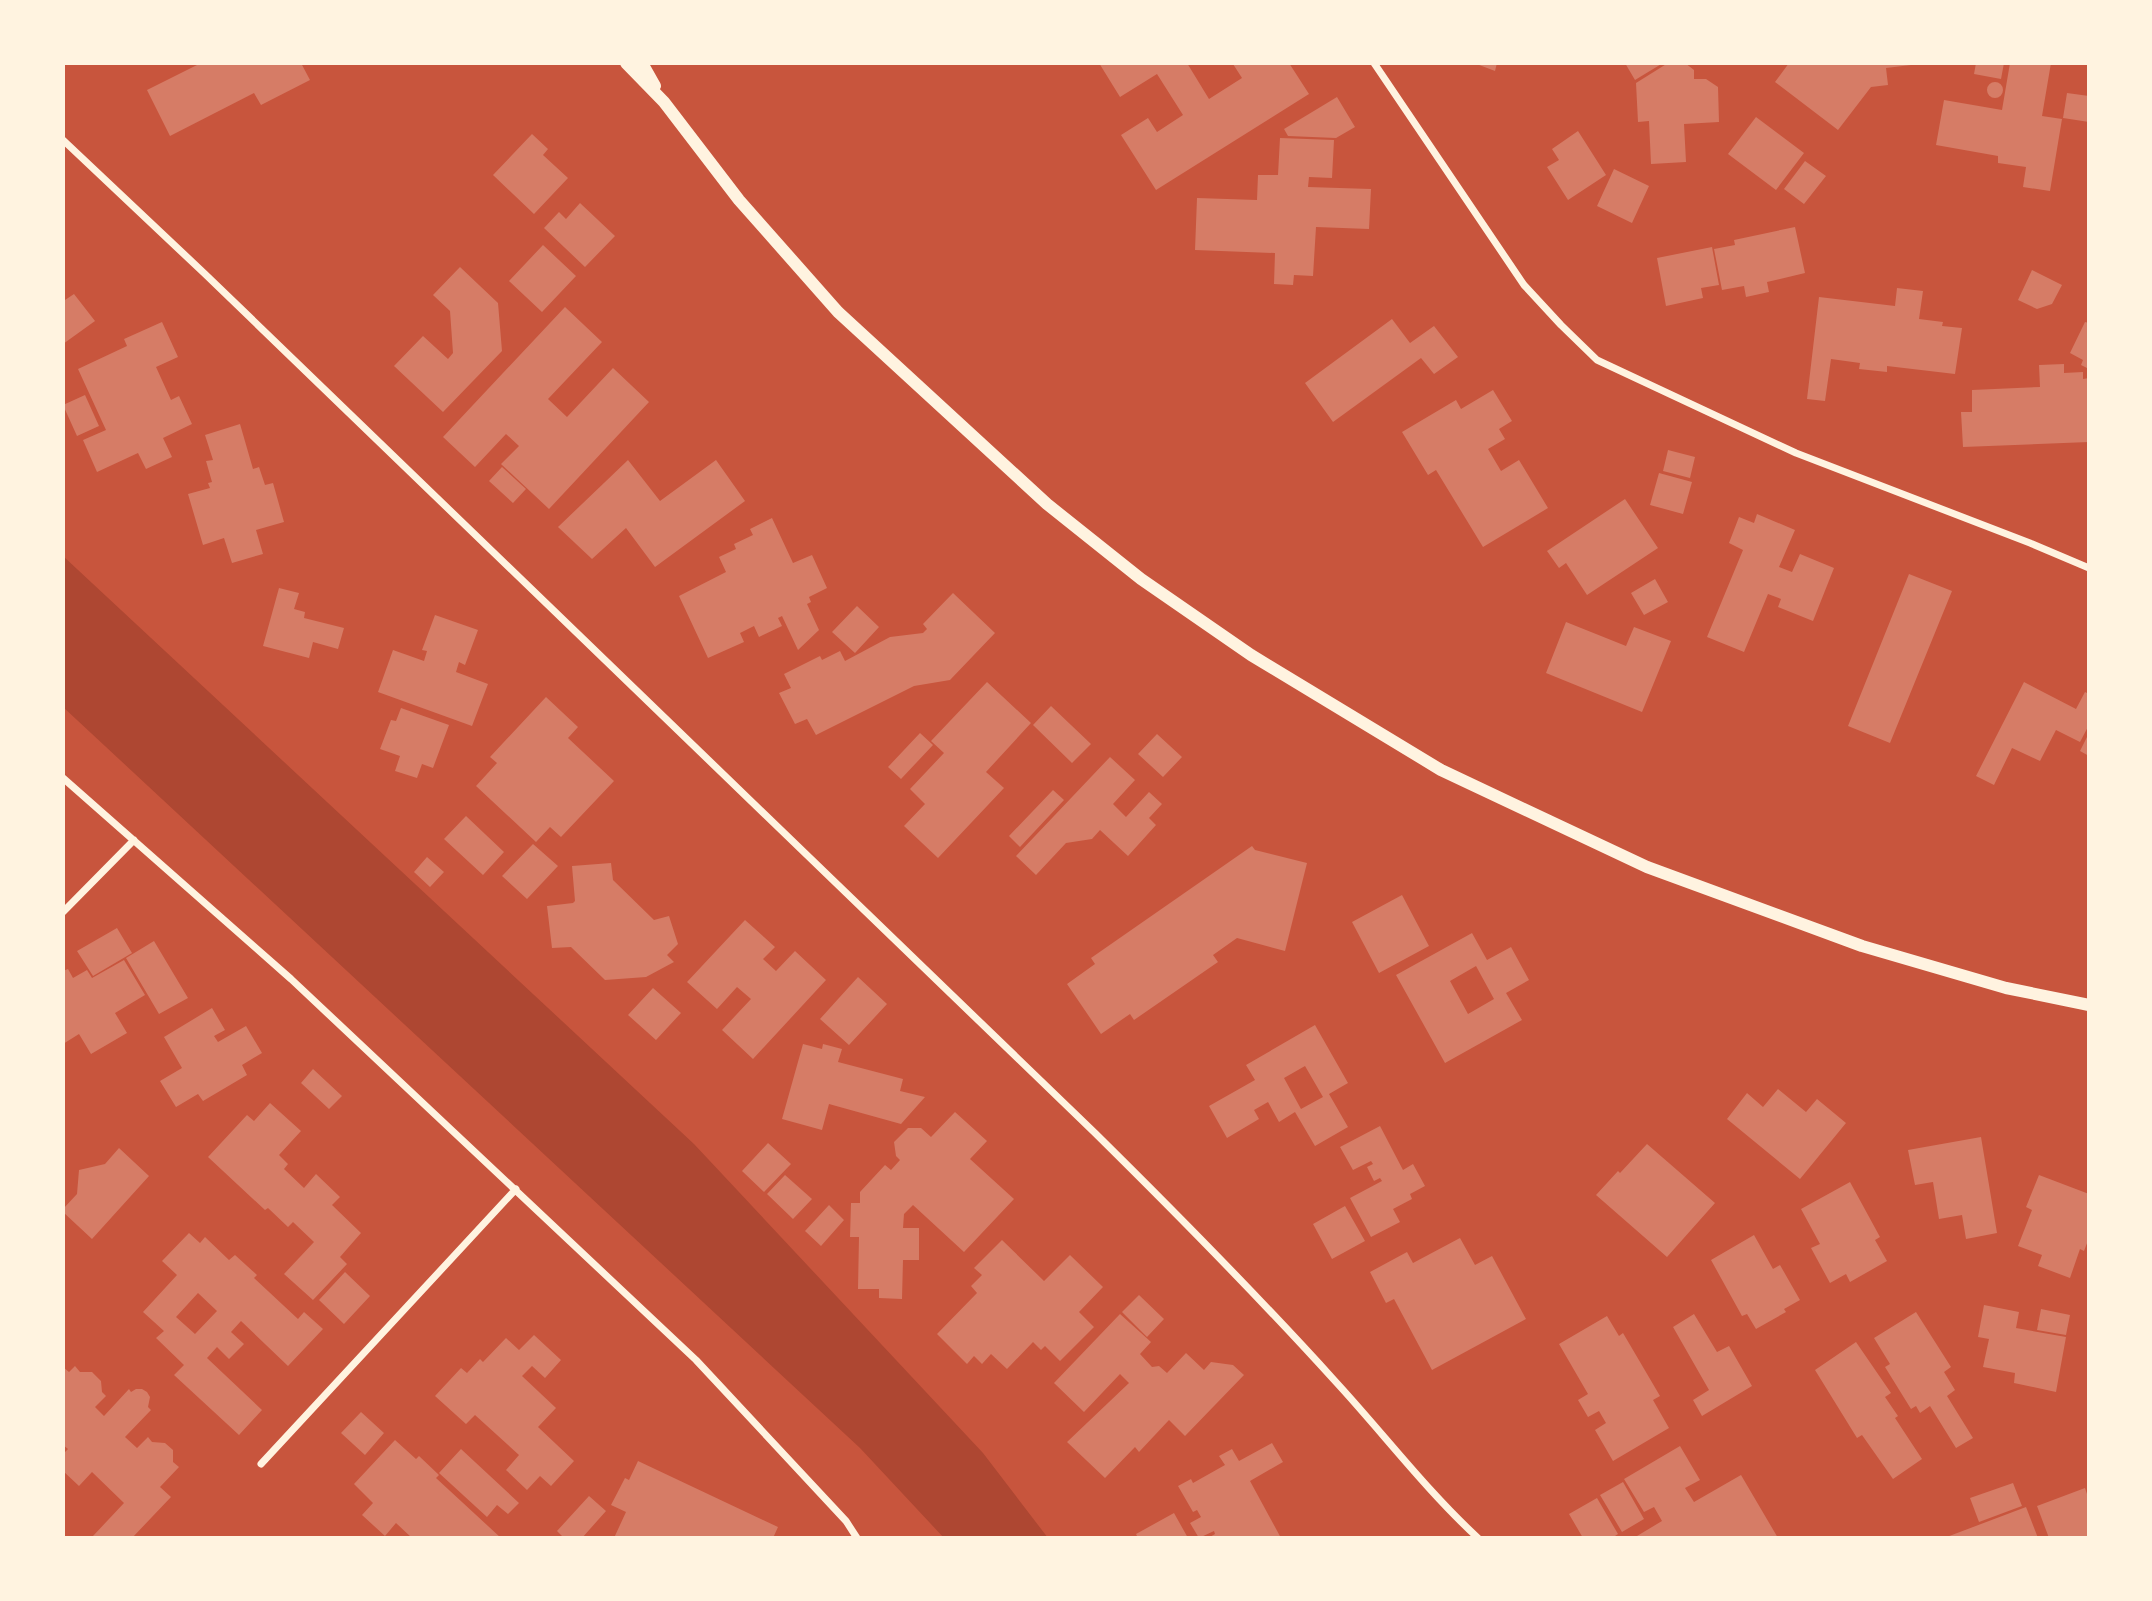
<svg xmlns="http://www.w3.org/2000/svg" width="2152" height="1601" font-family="Commissioner,sans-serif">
<rect width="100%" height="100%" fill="#c8553d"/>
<!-- green -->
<path fill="#ae4732" d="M63 556 694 1144 983 1453 1048 1538H944L860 1448 63 707Z"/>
<!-- building -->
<path fill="#d67c66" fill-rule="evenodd" d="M201 63H301L310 80 261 105 254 93 170 136 147 90Z
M1099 63H1187L1209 99 1242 78 1233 64 1236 63H1289L1309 94 1156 190 1121 135 1148 118 1157 132 1183 115 1157 74 1120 97Z
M1474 63H1497L1495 71Z
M1625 63H1663L1635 80Z
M1668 63H1685L1694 70V79H1706L1718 87 1719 122 1684 124 1686 162 1651 164 1649 121 1638 122 1636 83Z
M1789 63H1911V65L1886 68 1888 85 1871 87 1838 130 1775 82Z
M1976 63H2004L2001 79 1974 74Z
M2010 63H2051L2042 116 2062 119 2050 191 2023 187 2026 167 1998 163V156L1936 145 1944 100 2002 110Z
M1987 90a8 8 0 1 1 16 0a8 8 0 1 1-16 0Z
M2067 93 2089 96V122L2063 118Z
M1337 97 1355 127 1336 138 1288 136 1284 129Z
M1756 117 1804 153 1776 190 1728 154Z
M1578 131 1606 175 1568 200 1547 167 1559 160 1552 149Z
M532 134 548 149 543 155 568 178 534 214 493 175Z
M1280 138 1334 140 1332 178 1309 177 1308 187 1371 189 1369 229 1316 227 1313 276 1294 275 1293 285 1274 284 1275 253 1195 250 1197 198 1257 200 1258 175H1278Z
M1805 161 1826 176 1804 204 1784 189Z
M1614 169 1649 186 1632 223 1597 206Z
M580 203 615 236 585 267 544 228 559 212 566 219Z
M1795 227 1805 273 1767 282 1769 292 1746 297 1744 286 1722 290 1714 249 1735 245 1734 240Z
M543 245 576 276 542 312 509 281Z
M1712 247 1719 285 1701 288 1703 298 1666 306 1657 258Z
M460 267 498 303 502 351 443 412 394 366 423 336 448 359 453 353 450 311 433 295Z
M2032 270 2062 285 2052 304 2037 309 2018 300Z
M1897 288 1923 291 1919 319 1943 322 1942 326 1962 328 1955 374 1887 366V372L1859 369 1860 363 1831 359 1825 401 1807 399 1819 297 1895 306Z
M74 294 95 321 63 344V298L65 300Z
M565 307 602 342 548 399 567 417 613 368 649 402 549 509 501 464 519 446 506 434 475 467 443 437Z
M1392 319 1410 343 1434 326 1458 357 1434 374 1421 358 1333 422 1305 383Z
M162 322 178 357 156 367 171 400 179 396 192 424 163 438 172 457 146 469 138 453 97 472 83 440 106 430 78 369 127 346 124 339Z
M2085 322 2089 323V369L2081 365 2083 360 2070 353Z
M2064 364V373L2083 372V379L2089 378V442L1963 447 1961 412H1972V390L2040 387 2039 365Z
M1493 390 1512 421 1499 429 1505 439 1488 449 1501 471 1519 460 1548 508 1483 547 1436 470 1428 475 1402 432 1456 400 1461 409Z
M85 395 99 426 77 436 63 405Z
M240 424 253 469 259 467 265 485 273 483 284 522 256 530 263 554 232 563 224 538 203 545 188 494 210 488 208 483 212 482 206 461 213 460 205 435Z
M1668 450 1695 457 1690 478 1663 471Z
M628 460 660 501 716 460 745 501 655 567 626 528 592 559 558 527Z
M502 467 526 489 513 503 489 481Z
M1659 473 1692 482 1683 514 1650 505Z
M1625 499 1658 548 1587 595 1566 563 1559 568 1547 551Z
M1757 514 1795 530 1779 567 1792 572 1800 554 1834 568 1813 621 1778 607 1781 599 1768 594 1744 652 1707 637 1743 550 1729 543 1739 517 1754 523Z
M772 518 793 563 812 555 827 588 809 597 811 602 807 604 819 630 798 650 782 616 778 618 782 626 759 637 754 626 740 633 744 642 708 658 679 596 726 572 719 557 736 549 734 544 753 535 750 529Z
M1909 574 1952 591 1890 743 1848 726Z
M1655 579 1668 602 1644 615 1631 593Z
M279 588 299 593 294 609 305 612 304 618 344 628 338 649 313 642 309 658 263 646Z
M953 593 995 633 950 680 914 686 816 735 807 719 795 724 779 693 791 688 784 674 820 656 822 660 840 651 845 661 890 637 923 633 927 629 923 624Z
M857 606 879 627 855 653 832 632Z
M435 615 478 630 465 665 459 662 456 672 488 684 472 726 378 692 393 650 424 661 427 651 422 650Z
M1566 622 1626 646 1634 627 1671 641 1642 712 1546 673Z
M987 682 1031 723 986 772 1004 788 938 858 904 826 925 804 910 789 944 753 931 741Z
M2024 682 2076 709 2085 692 2089 694V725L2080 742 2056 730 2040 761 2012 748 1994 785 1976 776Z
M546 697 578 727 568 738 614 781 561 837 550 827 536 842 476 786 497 763 490 757Z
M1051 706 1091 744 1072 763 1033 725Z
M401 708 449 725 433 768 422 764 417 778 395 771 400 756 380 749 391 720 396 721Z
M920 733 933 745 901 779 888 767Z
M2089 733V756L2080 751Z
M1157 734 1182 757 1163 777 1138 754Z
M1110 757 1135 780 1113 804 1126 817 1149 792 1162 804 1149 818 1156 825 1128 856 1100 830 1092 839 1066 843 1036 875 1016 856Z
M1053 790 1064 800 1020 847 1009 836Z
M466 816 504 852 483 875 444 839Z
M533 844 558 866 527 899 502 876Z
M1252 846 1255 850 1307 863 1285 951 1237 938 1213 955 1218 962 1134 1020 1130 1014 1101 1034 1067 984 1095 964 1091 958Z
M427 857 444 872 430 887 414 872Z
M611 863 613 880 654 920 669 916 678 944 667 955 674 962 646 977 605 980 571 947 552 948 547 906 573 903 575 901 572 866Z
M1402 895 1429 946 1379 973 1352 922Z
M745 920 775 947 763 959 776 971 795 951 826 980 753 1059 722 1030 751 999 737 987 717 1009 687 982Z
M117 928 132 953 93 976 77 951Z
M1472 933 1487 960 1511 947 1529 980 1506 993 1522 1020 1445 1063 1396 975ZM1476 966 1494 999 1468 1014 1450 981Z
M154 941 188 998 159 1014 126 958Z
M124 960 145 995 115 1013 127 1033 91 1054 79 1034 63 1044V971L68 969 73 978 87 970 92 978Z
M858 977 887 1004 849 1045 820 1019Z
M653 988 681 1013 656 1040 628 1015Z
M212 1008 225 1030 214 1036 218 1042 246 1026 262 1053 242 1065 247 1075 203 1101 198 1094 176 1107 160 1081 182 1068 164 1037Z
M1315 1025 1348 1083 1329 1094 1348 1127 1315 1146 1295 1112 1279 1122 1268 1102 1254 1110 1259 1119 1227 1138 1209 1106 1255 1080 1246 1065ZM1305 1066 1323 1097 1301 1109 1284 1078Z
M803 1044 822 1049 823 1044 842 1049 838 1062 903 1079 900 1091 925 1097 901 1124 829 1104 822 1130 782 1119Z
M313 1069 342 1096 329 1109 301 1083Z
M1778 1089 1806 1112 1817 1099 1846 1123 1800 1179 1727 1119 1747 1093 1763 1107Z
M270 1103 301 1131 279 1155 288 1164 284 1169 304 1188 316 1174 340 1197 332 1205 361 1233 340 1257 347 1264 313 1300 284 1274 314 1242 293 1222 288 1227 268 1208 265 1210 208 1157 247 1115 254 1121Z
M955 1112 987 1141 970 1159 1014 1199 964 1252 913 1205 904 1214 903 1228H919V1260H903L902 1299 879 1298V1289H858L859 1237H850L851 1203H860V1192L885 1165 891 1170 900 1160 896 1156 894 1142 908 1128H921L931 1137Z
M1380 1126 1403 1170 1413 1164 1425 1186 1410 1194 1412 1199 1393 1209 1400 1222 1371 1237 1350 1198 1382 1181 1380 1178 1374 1181 1367 1167 1373 1164 1371 1161 1353 1170 1340 1147Z
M1981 1137 1997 1233 1966 1239 1962 1215 1939 1219 1933 1182 1915 1185 1908 1150Z
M768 1143 791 1164 764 1192 742 1171Z
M1647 1144 1715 1203 1667 1257 1596 1195 1618 1171 1620 1173Z
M119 1148 149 1176 92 1239 63 1212V1209L77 1194 79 1170 105 1164Z
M785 1175 812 1199 793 1219 767 1194Z
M2039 1175 2089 1194V1238L2084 1251 2080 1249 2070 1278 2038 1266 2042 1255 2018 1246 2032 1210 2026 1207Z
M1850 1182 1880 1237 1875 1240 1887 1261 1850 1282 1846 1274 1830 1283 1811 1248 1820 1244 1801 1209Z
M829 1205 844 1220 821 1246 805 1231Z
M1345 1206 1365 1241 1332 1259 1313 1224Z
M189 1233 200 1243 205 1237 229 1260 235 1255 257 1275 254 1278 298 1319 304 1312 323 1329 288 1366 241 1321 231 1332 244 1344 229 1359 217 1347 207 1358 262 1410 239 1435 174 1375 184 1365 156 1338 164 1331 143 1312 177 1275 162 1261ZM198 1293 217 1311 195 1334 176 1317Z
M1754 1235 1773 1269 1780 1265 1800 1300 1784 1309 1786 1312 1756 1329 1747 1314 1742 1316 1711 1260Z
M1460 1238 1475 1265 1492 1256 1526 1319 1432 1370 1394 1299 1386 1303 1370 1272 1407 1252 1413 1263Z
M1002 1240 1044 1281 1070 1255 1103 1287 1079 1312 1094 1327 1060 1361 1045 1346 1041 1350 1033 1342 1007 1369 991 1354 982 1364 974 1356 967 1364 937 1334 977 1293 971 1286 982 1275 974 1268Z
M345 1272 370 1296 344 1324 319 1300Z
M1139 1295 1164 1319 1147 1337 1122 1312Z
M1984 1305 2019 1312 2016 1328 2066 1337 2056 1392 2014 1383 2015 1373 1983 1367 1989 1339 1978 1337Z
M2041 1309 2070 1315 2066 1335 2037 1330Z
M1916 1312 1951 1367 1944 1372 1955 1390 1947 1396 1973 1438 1956 1448 1930 1406 1920 1413 1916 1406 1911 1409 1885 1367 1890 1364 1874 1338Z
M1120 1314 1151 1342 1140 1354 1152 1367 1159 1366 1167 1373 1186 1353 1204 1370 1211 1362 1233 1365 1244 1375 1185 1436 1169 1420 1139 1452 1135 1447 1105 1478 1067 1442 1129 1383 1120 1374 1084 1412 1054 1383Z
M1694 1314 1717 1352 1729 1346 1752 1386 1702 1416 1693 1400 1709 1390 1673 1327Z
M1607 1316 1619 1336 1623 1333 1660 1396 1653 1400 1669 1428 1613 1461 1595 1430 1606 1423 1599 1411 1588 1417 1578 1400 1588 1394 1559 1344Z
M534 1335 561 1360 545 1378 532 1366 522 1376 556 1408 538 1427 574 1461 551 1486 540 1476 527 1490 506 1470 519 1455 475 1415 466 1424 435 1396 461 1368 467 1373 480 1359 483 1362 506 1338 519 1350Z
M1856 1342 1891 1393 1885 1397 1898 1416 1895 1418 1922 1459 1893 1479 1862 1435 1857 1438 1815 1370Z
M75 1366 80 1372H92L101 1381 102 1392 106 1396 95 1407 104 1416 129 1389 131 1392 136 1389H142L147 1392 150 1397 148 1407 151 1410 125 1437 137 1448 148 1437 152 1442 165 1443 173 1450V1462L179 1467 160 1487 171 1497 132 1538H95L93 1536 124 1503 92 1472 79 1486 63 1471V1454L68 1449 63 1445V1367L69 1372Z
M361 1412 384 1433 365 1455 341 1433Z
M395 1440 416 1459 419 1456 439 1475 436 1478 501 1538H412L396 1523 385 1536 362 1515 373 1503 354 1484Z
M1272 1443 1283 1462 1250 1481 1281 1538H1208L1215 1534 1214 1531 1199 1538 1190 1523 1201 1517 1197 1510 1193 1512 1178 1486 1191 1479 1193 1483 1225 1465 1219 1456 1232 1449 1239 1461Z
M1680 1446 1700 1480 1685 1488 1694 1502 1741 1475 1778 1538H1638L1637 1536 1662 1521 1654 1507 1644 1512 1624 1479Z
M461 1449 519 1503 508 1514 497 1505 487 1517 439 1473Z
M638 1461 778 1527 773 1538H614L626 1512 611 1505 625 1478 629 1480Z
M1623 1482 1644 1519 1622 1532 1600 1495Z
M2013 1483 2022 1506 1979 1522 1970 1498Z
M2085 1488 2089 1500V1538H2049L2037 1506Z
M589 1496 606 1511 582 1538H564L557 1531Z
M1597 1498 1618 1534 1612 1538H1583L1569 1514Z
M2026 1507 2038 1538H1944Z
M1174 1513 1188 1538H1138L1136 1534Z"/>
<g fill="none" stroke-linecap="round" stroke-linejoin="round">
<!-- minor -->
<path stroke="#fff3e0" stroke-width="7" d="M1374 63 1524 285 1561 325 1597 360 1796 453 2030 543 2089 568
M63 140 205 274 1095 1133C1177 1214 1258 1296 1335 1381 1383 1433 1426 1490 1478 1538
M63 778 291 979 696 1360 846 1521 857 1538
M63 912 134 840
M261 1464 516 1189"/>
<!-- tertiary -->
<path stroke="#fff3e0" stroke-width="12" d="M626 63 664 102 739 200 838 312 1047 504 1141 579 1251 655 1441 770 1647 867 1862 946 2006 988 2089 1005
M642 63 655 86"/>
</g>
<!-- border -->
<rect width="2152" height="1601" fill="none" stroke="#fff3e0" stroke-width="130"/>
</svg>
